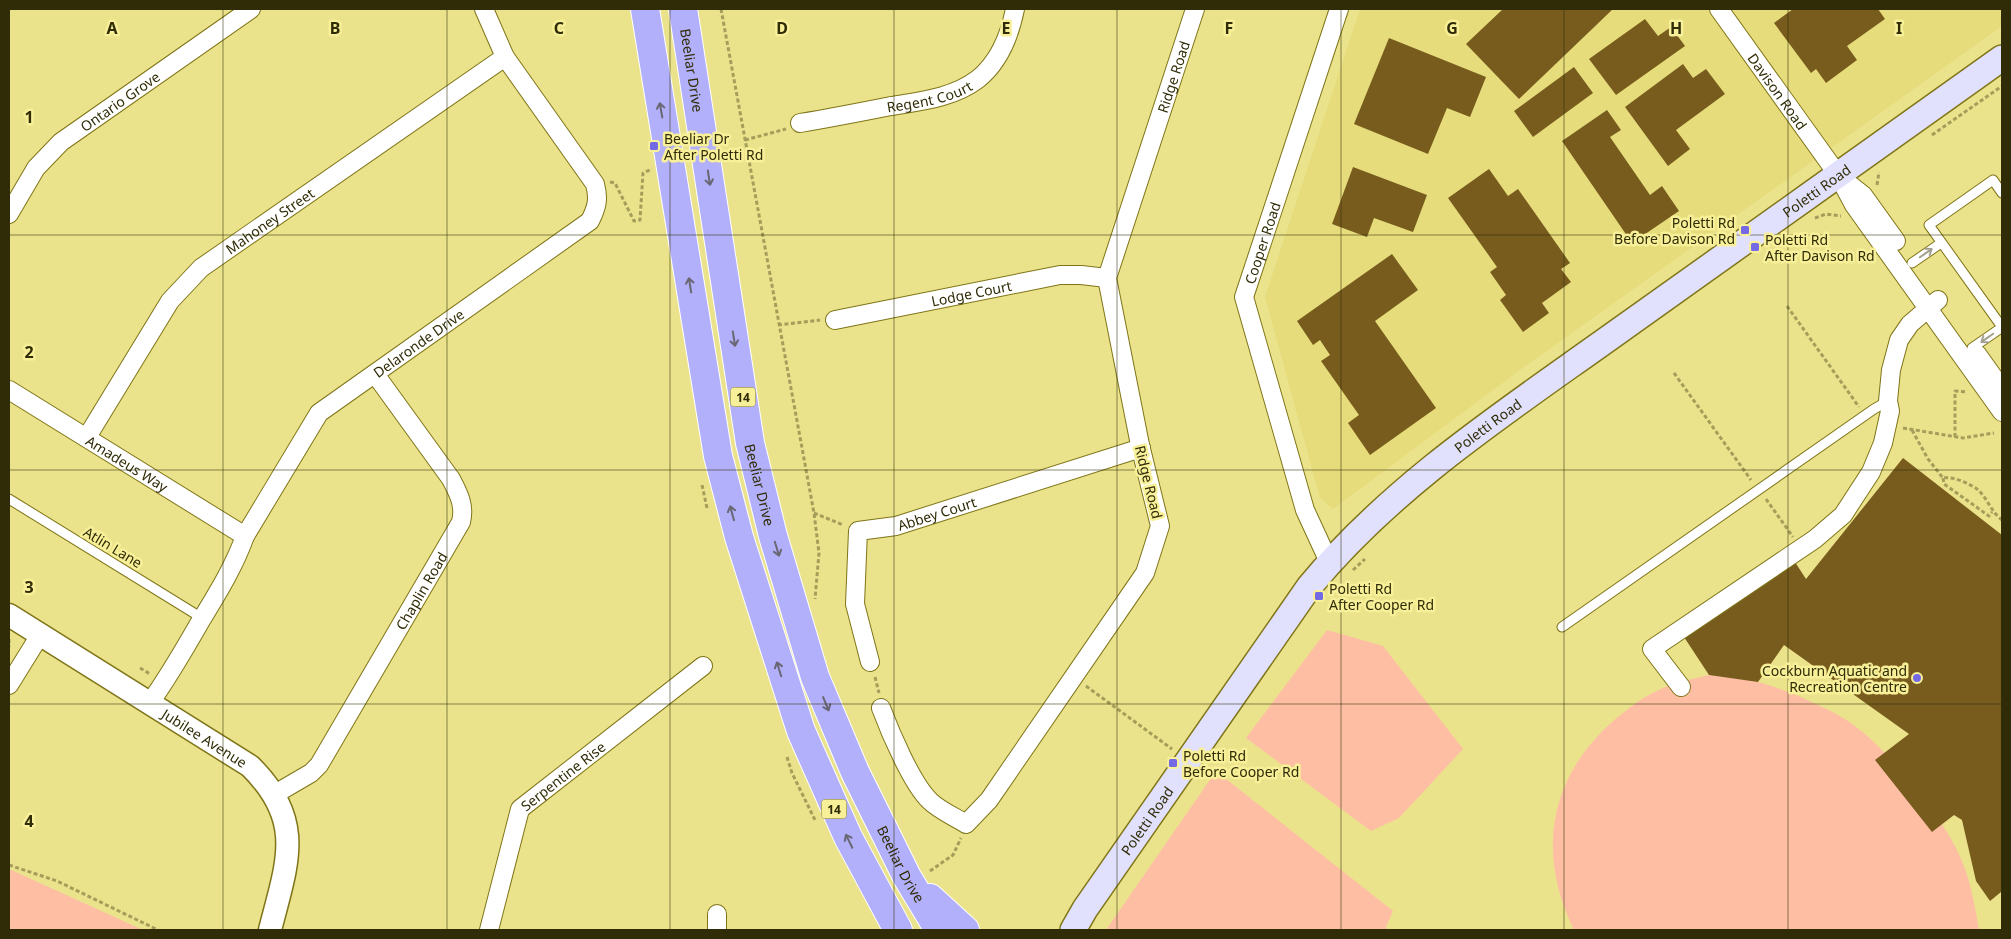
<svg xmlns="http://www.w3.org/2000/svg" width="2011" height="939" font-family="'Noto Sans',sans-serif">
<rect width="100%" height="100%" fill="#ebe28c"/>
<!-- built -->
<path fill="#e6dc7c" d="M1360 9H2002V26L1516 373 1333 509 1320 498 1265 297Z"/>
<!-- green -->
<path fill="#febea4" d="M1327 630 1383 646 1463 749 1399 818 1371 831 1246 738Z
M1709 675C1725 677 1742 678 1758 682 1784 689 1814 702 1838 715 1879 736 1945 818 1962 861 1971 883 1975 907 1979 930H1574C1537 854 1548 780 1611 723 1626 710 1643 696 1661 689 1676 682 1693 679 1709 675Z
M1216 771 1393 911 1386 927 1387 930H1106Z
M9 869 143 930H9Z"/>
<!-- building -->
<path fill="#785c1d" d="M1503 9H1613L1519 99 1466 44Z
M1793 9H1878L1885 19 1847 46 1857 60 1826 83 1816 69 1811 73 1774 23Z
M1645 19 1658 36 1671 27 1685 46 1616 95 1589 59Z
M1389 38 1486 77 1470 117 1447 108 1428 154 1354 124Z
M1683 64 1693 78 1706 69 1725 94 1676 130 1690 149 1668 166 1625 107Z
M1574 67 1593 93 1533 137 1514 111Z
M1607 110 1621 130 1610 137 1650 195 1662 186 1679 211 1632 243 1562 141Z
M1353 167 1427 195 1413 232 1374 218 1367 237 1332 224Z
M1489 169 1508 196 1518 189 1570 263 1561 269 1571 282 1542 303 1549 313 1523 332 1500 300 1506 295 1490 272 1497 267 1448 198Z
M1392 254 1418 290 1375 321 1436 408 1370 455 1348 423 1359 415 1321 361 1330 355 1320 340 1313 345 1297 321Z
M1903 458 2002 535V894L2001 892 1990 901 1976 881 1962 820 1954 815 1932 832 1875 760 1909 734 1784 645 1758 682 1709 675 1684 637 1793 559 1806 579Z"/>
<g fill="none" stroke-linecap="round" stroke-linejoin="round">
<!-- service casing -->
<g stroke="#7f7518" stroke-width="11">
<path id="service" d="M2002 193 1993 180 1929 225 2002 327
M1912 263 1941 243
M1972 348 2001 328
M9 499 202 618
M1562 627 1874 409 1888 401"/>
</g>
<!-- minor casing -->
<g stroke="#7f7518" stroke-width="20">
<g id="minor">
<path id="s1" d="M1719 9 1838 175 1854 205 2002 412"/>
<path id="s2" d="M800 123C830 118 861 112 891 106 921 101 953 98 978 79 999 62 1010 34 1015 9"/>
<path d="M1844 180 1863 195 1896 241"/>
<path id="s3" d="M9 214 36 168 61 142 251 9"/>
<path id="s4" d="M835 320 1060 275H1081L1107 278"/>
<path d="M1977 354 2002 389"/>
<path id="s5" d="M9 390 245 536"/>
<path id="s6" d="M87 437 170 301 201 268 505 57"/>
<path id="s7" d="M1329 562 1305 510 1244 297 1339 9"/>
<path id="s8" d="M870 662 855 604 858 531 896 526 1141 448"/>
<path d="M9 685 40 635"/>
<path d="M1681 687 1652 649 1815 539 1843 515 1871 472 1883 443 1890 411 1888 401 1891 370 1899 340 1910 324 1938 300"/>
<path id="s9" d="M149 704C168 678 184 650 200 622 217 594 234 567 245 536L319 413 590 221C597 207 599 199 595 184L505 57 484 9"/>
<path id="s10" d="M881 708C890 732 912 784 930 801 939 810 955 817 966 824L989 800 1145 573 1160 526 1140 445 1107 278 1195 9"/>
<path id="s11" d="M275 794 311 773 319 765 461 522C465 506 459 494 451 479L375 374"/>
<path d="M717 914V930"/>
<path id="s12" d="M489 930 520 809 703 666"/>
</g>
</g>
<!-- tertiary casing -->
<g stroke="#7f7518" stroke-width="25">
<g id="tertiary">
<path id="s13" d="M9 615 250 766C306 821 287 863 270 930"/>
</g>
</g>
<!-- secondary casing -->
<g stroke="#7f7518" stroke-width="28">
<g id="secondary">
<path id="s14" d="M1073 930 1085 909 1309 587C1391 487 1504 413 1609 338 1740 245 1871 151 2002 58"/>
</g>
</g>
<!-- trunk casing -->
<g stroke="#fff" stroke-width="30">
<g id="trunk">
<path d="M645 9 718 456 739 537 801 731 848 837 898 930"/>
<path id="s15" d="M683 9 750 443 773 536 815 677 855 772 907 877 939 930"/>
<path d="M930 898 965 930"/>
</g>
</g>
<!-- path -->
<path stroke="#a59e5a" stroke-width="3" stroke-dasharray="4 2.5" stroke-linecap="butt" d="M721 9 814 513 819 553 815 599
M1932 135 2002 86
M745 140 786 129
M610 182 615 183 634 221 640 220 643 173 652 169
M1877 185 1879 172
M1815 218 1826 214 1841 216
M1787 306 1859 407
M778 325 820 320
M1674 373 1751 480
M1903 428 1963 438 1994 433
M1912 430 1928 459 1943 478C1953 476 1968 483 1977 489 1987 497 1991 512 2002 520
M1955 437V391L1967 392
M1943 478 1944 484 1989 516 1992 512
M702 485 707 508
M1766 499 1793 537
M814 513 843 525
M1353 570 1365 559
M9 639V647
M140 668 150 674
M875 677 879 693
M1086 686 1172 749
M787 757 792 773 815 820
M9 865 57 881 158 930
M930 871 953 855 961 838"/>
<!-- service -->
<use href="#service" stroke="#fff" stroke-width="9"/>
<!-- minor -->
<use href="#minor" stroke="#fff" stroke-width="18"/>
<!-- tertiary -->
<use href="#tertiary" stroke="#fff" stroke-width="22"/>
<!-- secondary -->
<use href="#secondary" stroke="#e2e1fd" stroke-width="25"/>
<!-- trunk -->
<use href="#trunk" stroke="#b2b0fa" stroke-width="28"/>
</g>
<!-- one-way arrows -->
<defs><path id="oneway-shaft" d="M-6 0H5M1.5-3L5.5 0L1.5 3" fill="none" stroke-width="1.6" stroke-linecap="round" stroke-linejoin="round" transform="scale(1.25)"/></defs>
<g stroke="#6a6774">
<use href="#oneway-shaft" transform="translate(661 110) rotate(-100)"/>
<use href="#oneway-shaft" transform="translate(709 178) rotate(81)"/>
<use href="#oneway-shaft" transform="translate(690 285) rotate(-99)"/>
<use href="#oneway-shaft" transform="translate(734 339) rotate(81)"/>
<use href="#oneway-shaft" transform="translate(732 513) rotate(-105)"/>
<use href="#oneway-shaft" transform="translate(777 549) rotate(73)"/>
<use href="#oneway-shaft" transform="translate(779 669) rotate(-107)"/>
<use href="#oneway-shaft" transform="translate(826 704) rotate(67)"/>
<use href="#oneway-shaft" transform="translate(849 841) rotate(-116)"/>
</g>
<g stroke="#a2a08f">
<use href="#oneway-shaft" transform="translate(1926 253) rotate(-35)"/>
<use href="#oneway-shaft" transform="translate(1987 338) rotate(145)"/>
</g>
<!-- grid -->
<path fill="none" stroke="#302c07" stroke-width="1" stroke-opacity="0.55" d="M223 9V930M447 9V930M670 9V930M894 9V930M1117 9V930M1341 9V930M1564 9V930M1788 9V930M9 235H2002M9 470H2002M9 704H2002"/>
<!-- markers -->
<g fill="#7469e4" stroke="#f8f099" stroke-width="2">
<rect x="649" y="141" width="10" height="10" rx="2.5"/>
<rect x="1740" y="225" width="10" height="10" rx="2.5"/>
<rect x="1750" y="242" width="10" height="10" rx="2.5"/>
<rect x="1314" y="591" width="10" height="10" rx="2.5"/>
<circle cx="1917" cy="678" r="5"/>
<rect x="1168" y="758" width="10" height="10" rx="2.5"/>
</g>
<g text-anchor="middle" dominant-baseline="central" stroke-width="5" stroke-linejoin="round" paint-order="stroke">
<!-- shield labels -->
<g fill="#f8f099" stroke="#6c6733" stroke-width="1">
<rect x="730.5" y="387.5" width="25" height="19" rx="4"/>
<rect x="821.5" y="799.5" width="25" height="19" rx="4"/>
</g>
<g font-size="12" font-weight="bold" fill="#302c07">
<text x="743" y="397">14</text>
<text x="834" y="809">14</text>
</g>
<!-- street labels -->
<g font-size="14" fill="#302c07" stroke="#f8f099">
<text stroke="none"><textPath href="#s15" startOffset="62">Beeliar Drive</textPath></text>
<text stroke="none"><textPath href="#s10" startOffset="972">Ridge Road</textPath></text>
<text stroke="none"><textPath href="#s1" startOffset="101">Davison Road</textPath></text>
<text stroke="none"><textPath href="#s2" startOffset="132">Regent Court</textPath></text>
<text stroke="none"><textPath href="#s3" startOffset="161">Ontario Grove</textPath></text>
<text stroke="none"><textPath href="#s14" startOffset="1062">Poletti Road</textPath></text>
<text stroke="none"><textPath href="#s6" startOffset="288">Mahoney Street</textPath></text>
<text stroke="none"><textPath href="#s7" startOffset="336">Cooper Road</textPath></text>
<text stroke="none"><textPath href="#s4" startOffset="139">Lodge Court</textPath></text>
<text stroke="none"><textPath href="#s9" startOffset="459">Delaronde Drive</textPath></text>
<text stroke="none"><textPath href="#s14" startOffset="658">Poletti Road</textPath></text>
<text stroke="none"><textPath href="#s5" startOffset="139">Amadeus Way</textPath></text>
<text transform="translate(1149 482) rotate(76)">Ridge Road</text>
<text stroke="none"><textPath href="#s15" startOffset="482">Beeliar Drive</textPath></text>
<text stroke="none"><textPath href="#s8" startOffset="214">Abbey Court</textPath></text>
<text transform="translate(113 547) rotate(31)">Atlin Lane</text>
<text stroke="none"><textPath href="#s11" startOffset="255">Chaplin Road</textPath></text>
<text stroke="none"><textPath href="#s13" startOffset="231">Jubilee Avenue</textPath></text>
<text stroke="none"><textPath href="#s12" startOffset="179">Serpentine Rise</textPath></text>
<text stroke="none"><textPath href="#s14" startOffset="132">Poletti Road</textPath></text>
<text stroke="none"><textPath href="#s15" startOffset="888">Beeliar Drive</textPath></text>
</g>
<!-- poi labels -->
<g font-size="14" fill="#302c07" stroke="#f8f099" text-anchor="start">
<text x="664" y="138">Beeliar Dr<tspan x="664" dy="16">After Poletti Rd</tspan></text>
<text x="1735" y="222" text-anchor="end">Poletti Rd<tspan x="1735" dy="16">Before Davison Rd</tspan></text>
<text x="1765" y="239">Poletti Rd<tspan x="1765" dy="16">After Davison Rd</tspan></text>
<text x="1329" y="588">Poletti Rd<tspan x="1329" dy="16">After Cooper Rd</tspan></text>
<text x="1907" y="670" text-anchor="end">Cockburn Aquatic and<tspan x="1907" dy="16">Recreation Centre</tspan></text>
<text x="1183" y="755">Poletti Rd<tspan x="1183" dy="16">Before Cooper Rd</tspan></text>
</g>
</g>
<g font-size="16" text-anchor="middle" font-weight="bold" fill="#302c07" stroke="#f8f099" stroke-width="5" stroke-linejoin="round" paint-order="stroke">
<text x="112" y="34">A</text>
<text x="335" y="34">B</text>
<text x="559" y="34">C</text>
<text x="782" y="34">D</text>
<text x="1006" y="34">E</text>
<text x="1229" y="34">F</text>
<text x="1452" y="34">G</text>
<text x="1676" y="34">H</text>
<text x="1899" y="34">I</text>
<text x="29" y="123">1</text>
<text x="29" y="358">2</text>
<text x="29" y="593">3</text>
<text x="29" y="827">4</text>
</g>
<!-- border -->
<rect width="2011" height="939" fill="none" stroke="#302c07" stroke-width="20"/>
</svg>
